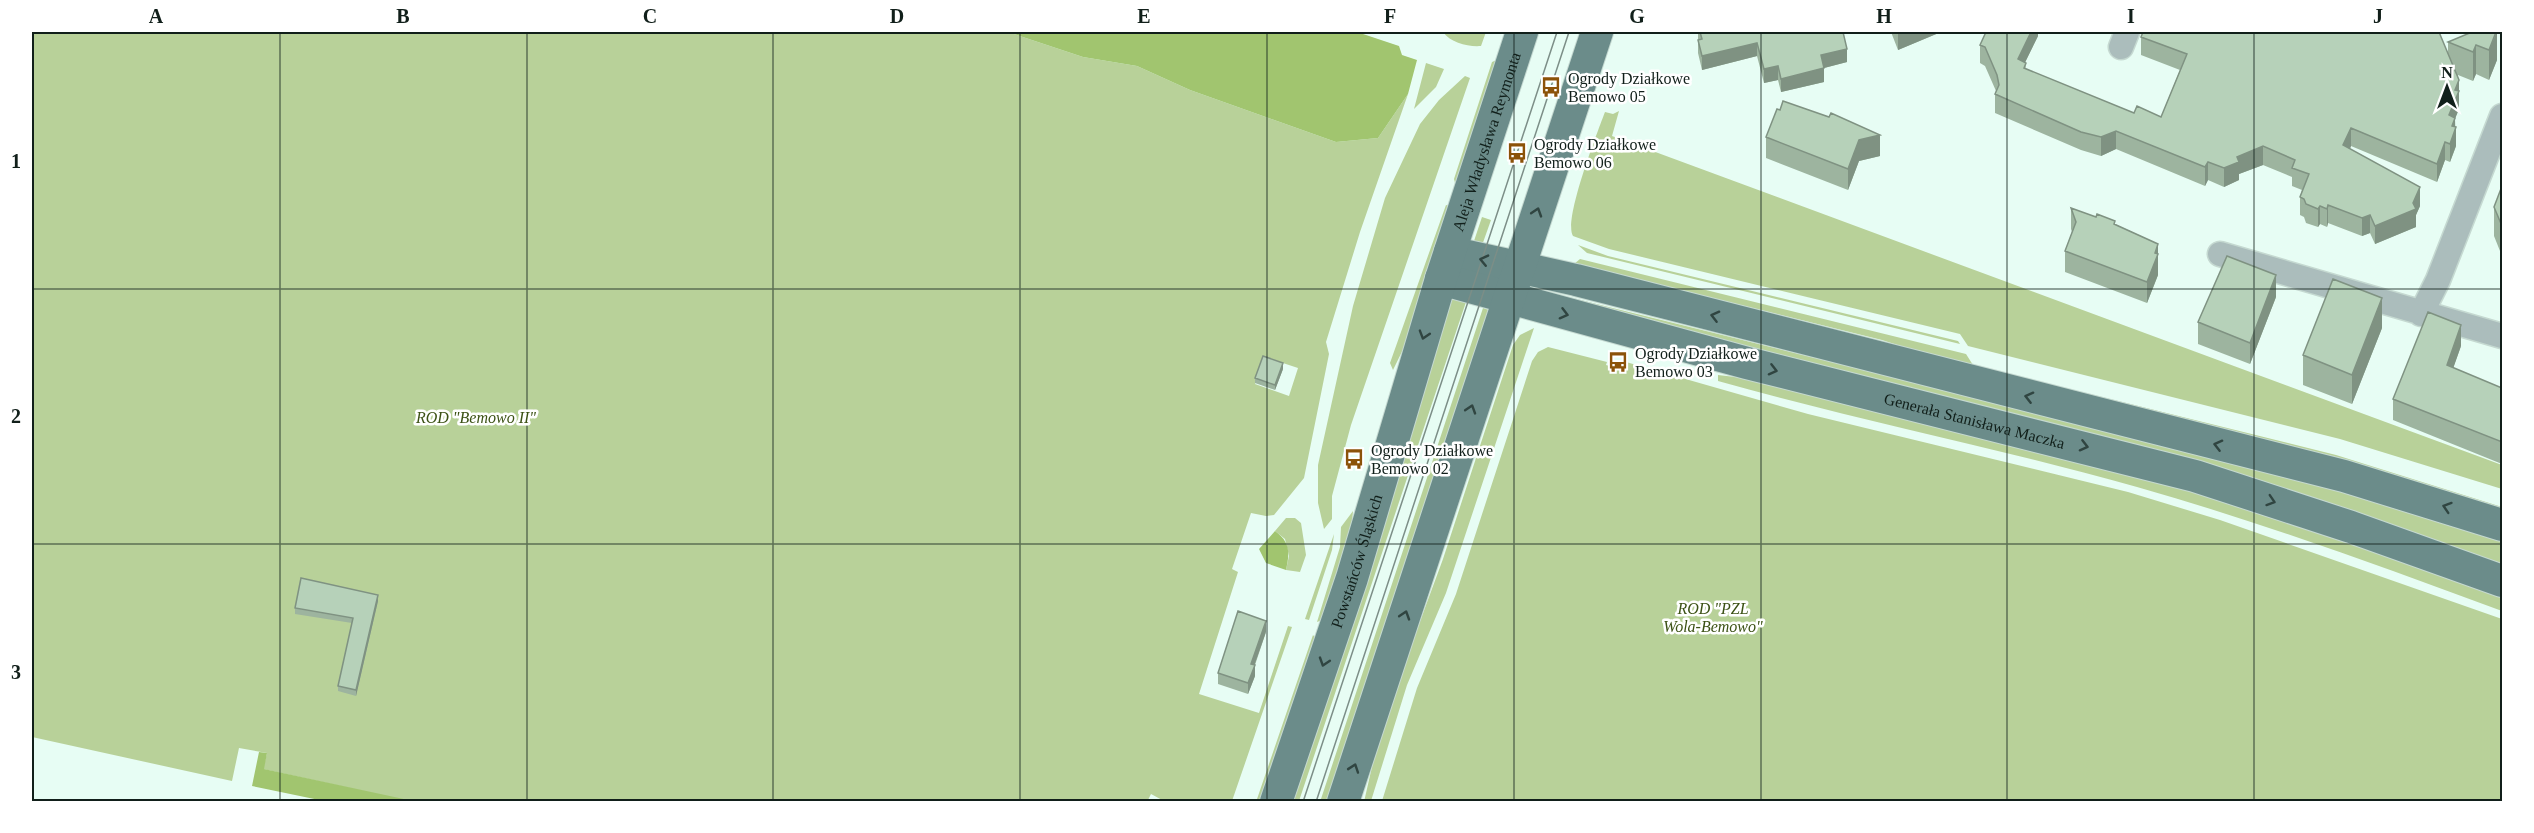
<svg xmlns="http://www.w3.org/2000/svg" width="2534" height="833" font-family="Georgia,serif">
<rect width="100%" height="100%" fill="#e7fdf4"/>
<!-- green -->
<path fill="#b8d199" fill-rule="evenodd" d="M32 32H1008L1083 57 1137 66 1190 90 1336 142 1378 138 1408 94 1360 232 1326 342 1329 354 1304 478 1274 515 1266 516 1251 513 1232 569 1238 572 1199 694 1259 713 1288 626 1292 627 1232 801H1164L1151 794 1147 802H413L263 769 267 753 239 748 232 781 32 737ZM1265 357 1298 368 1289 396 1255 384Z
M1443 32H1486L1481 46C1468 47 1451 43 1443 32Z
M1499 59 1461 185 1455 183 1454 179 1492 62Z
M1426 63 1444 69 1436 87 1414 109Z
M1465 76 1470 78 1351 425 1332 496V519L1324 529 1318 503V465L1353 306 1385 198 1420 124 1439 100Z
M1619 111 1612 136 2502 465V489L2340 439 1968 346 1960 334 1609 249 1573 236C1563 221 1597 133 1605 112L1613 114Z
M1446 205 1453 207 1415 325 1393 370 1390 363Z
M1482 217 1491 220 1480 251 1473 244Z
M1578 245 1608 256 1958 341 1960 344 1587 253Z
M1580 259 1966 354 1973 365 2336 455 2502 507V515L1961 366 1882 340 1574 264Z
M1564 296 2309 480 2502 539V569L1563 300Z
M1454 298 1466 302 1299 801 1289 802 1450 300Z
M1483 308 1489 310 1331 801 1320 802Z
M1534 328 1446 593 1407 685 1371 801 1364 802 1381 727 1443 559 1513 345 1520 335Z
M1548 347 1607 362 1606 365 1623 370 1626 362 1808 414 2128 492 2220 520 2502 619V801H1382L1417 688 1456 594 1532 361 1538 352Z
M1718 375 1761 380 2227 499 2502 596V611C2382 567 2261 522 2137 487 1998 448 1857 420 1718 381Z
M1353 511 1350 544 1325 619 1317 622 1340 547 1341 527Z
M1286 518H1295L1301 523 1306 555 1300 572 1286 570 1289 556 1285 539 1275 531Z
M1334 534 1332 550 1309 620 1305 619Z
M1313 635 1317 640 1266 801 1256 802Z"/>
<!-- forest -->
<path fill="#a1c56f" d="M1008 32H1357L1399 46 1402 55 1417 60 1408 94 1378 138 1336 142 1190 90 1137 66 1083 57Z
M1275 531C1290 542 1290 552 1286 570L1266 563 1259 549Z
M259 752 267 753 264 769 413 801H324L252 786Z"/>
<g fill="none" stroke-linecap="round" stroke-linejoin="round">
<!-- minor casing -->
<g stroke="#c5d9d1" stroke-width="27">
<path id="minor" d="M2121 47 2127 32
M2220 254 2502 336
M2421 314 2438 280 2502 116"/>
</g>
<!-- major casing -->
<g stroke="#c5d9d1" stroke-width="34">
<g id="major">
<path d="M1450 252 1576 280 2344 476 2502 525"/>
<path id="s1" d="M1441 279 1747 363 2195 476 2351 527 2502 581"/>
<path id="s2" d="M1276 802 1352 578 1441 279 1522 32"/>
<path d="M1343 802 1597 32"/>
</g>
</g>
<!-- minor -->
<use href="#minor" stroke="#abbdbc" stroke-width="24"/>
<!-- major -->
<use href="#major" stroke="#6b8c8a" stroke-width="32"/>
<!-- tram -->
<path stroke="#7c8e87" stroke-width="1.5" d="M1303 802 1557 32
M1316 802 1569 32"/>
</g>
<!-- wall -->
<path fill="#9db49f" d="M1698 32H1843L1847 62 1824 68V82L1781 92 1778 80 1764 83 1757 56 1702 70 1698 53Z
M1891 32H1941L1898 50Z
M2038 32V36L2025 62 2026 69 2134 113 2161 117 2180 70 2141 55V37L2448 52V42L2497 32V60L2489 80 2476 74 2473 81 2458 75 2459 98V109L2455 118 2456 146 2450 162 2445 160 2437 182 2351 146 2350 149 2420 206 2416 215V227L2375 244 2370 233 2362 236 2328 223 2327 227 2320 224 2318 227 2306 223 2304 217 2300 215V197L2302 190 2292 186V177L2263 165 2239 174V180L2224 187 2208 180 2205 186 2116 149 2101 156 2081 150 1995 113V94L1996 91 1985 66 1980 63V45Z
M1766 137 1880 156 1859 161 1848 190 1766 158Z
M2502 175V256L2494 236V207L2502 188Z
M2071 208 2115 224 2158 244V275L2147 303 2065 272V251L2072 232 2071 229Z
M2276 297 2250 364 2198 344V322Z
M2382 328 2352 404 2303 385V355Z
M2461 346 2453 368 2502 388V464L2393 420V399Z
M1283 369 1275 390 1255 383V378Z
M378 601 356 696 338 691V686L352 623 295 614V608Z
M1266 632 1255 665V676L1248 694 1218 684V673Z"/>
<!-- shaded-wall -->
<path fill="#7f9282" d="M1898 32H1941L1898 50Z
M2031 32H2038V36L2018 77V59Z
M2497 32V60L2489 80V50Z
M1757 43V56L1702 70V56Z
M2476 45V74L2473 81V52Z
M1847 49V62L1824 68V82L1781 92V79L1821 55Z
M1778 66V80L1764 83V69Z
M2459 80V109L2449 134V115L2455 90Z
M2455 118V130L2456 127V146L2450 162V144L2452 126Z
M2351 128V146L2343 164V145Z
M2116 131V149L2101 156V137Z
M1880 135V156L1859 161 1848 190V169L1859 140Z
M2445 142V160L2437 182V164Z
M2263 146V165L2239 174V180L2224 187V168L2237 157Z
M2208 162V180L2205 186V167Z
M2420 187V206L2416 215V227L2375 244V226L2413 203Z
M2328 205V223L2327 227V209Z
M2320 206V224L2318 227V209Z
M2370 215V233L2362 236V218Z
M2158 244V275L2147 303V282Z
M2276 275V297L2250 364V343Z
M2382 298V328L2352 404V375Z
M2461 325V346L2447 386V365Z
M1283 363V369L1275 390V385Z
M378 595V601L356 696V690Z
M1266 621V632L1254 666 1255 665V676L1248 694V683L1251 664Z"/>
<!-- building -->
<path fill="#b6d1b9" stroke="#7f9282" stroke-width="1.5" d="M1700 32H1843L1847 49 1821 55 1824 68 1781 79 1778 66 1764 69 1757 43 1702 56 1698 40 1702 39Z
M1986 32H2031L2018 59 2026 63 2024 68 2134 113 2137 106 2161 117 2187 54 2141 37 2143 32H2439L2459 80 2455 90 2459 91 2449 115 2455 118 2452 126 2456 127 2450 144 2445 142 2437 164 2351 128 2343 145 2420 187 2413 203 2416 209 2375 226 2370 215 2362 218 2328 205 2327 209 2320 206 2318 209 2306 204 2304 199 2300 197 2309 174 2292 168 2295 160 2263 146 2237 157 2239 162 2224 168 2208 162 2205 167 2116 131 2101 137 2081 132 1995 94 1999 85 1997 75 1985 47 1980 45Z
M2472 32H2496L2489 50 2476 45 2473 52 2448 42Z
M1783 101 1829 117 1831 113 1880 135 1859 140 1848 169 1766 137 1777 109 1780 110Z
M2502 186V226L2494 207Z
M2071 208 2096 217 2097 214 2115 221 2114 224 2158 244 2155 253 2158 254 2147 282 2065 251 2076 222Z
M2227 256 2276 275 2250 343 2198 322Z
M2333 279 2382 298 2352 375 2303 355Z
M2428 312 2461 325 2447 365 2502 388V442L2393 399Z
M1263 356 1283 363 1275 385 1255 378Z
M301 578 378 595 356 690 338 686 353 618 295 608Z
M1238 611 1266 621 1251 664 1255 665 1248 683 1218 673Z"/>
<!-- one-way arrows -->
<defs><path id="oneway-chevron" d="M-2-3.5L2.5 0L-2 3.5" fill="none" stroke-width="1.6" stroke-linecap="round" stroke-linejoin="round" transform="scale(1.5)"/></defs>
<g stroke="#304541">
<use href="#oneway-chevron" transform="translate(1537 212) rotate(-72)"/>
<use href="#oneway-chevron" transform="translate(1484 260) rotate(-167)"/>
<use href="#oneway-chevron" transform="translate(1564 314) rotate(15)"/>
<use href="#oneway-chevron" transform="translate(1715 316) rotate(-166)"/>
<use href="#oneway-chevron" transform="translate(1424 335) rotate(107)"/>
<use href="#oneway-chevron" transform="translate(1773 370) rotate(14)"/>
<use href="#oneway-chevron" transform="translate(2029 397) rotate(-166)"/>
<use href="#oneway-chevron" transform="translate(1471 409) rotate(-72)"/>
<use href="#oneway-chevron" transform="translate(2218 445) rotate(-166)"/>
<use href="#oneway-chevron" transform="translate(2084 446) rotate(14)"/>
<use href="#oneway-chevron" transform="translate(2271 501) rotate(18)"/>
<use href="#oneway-chevron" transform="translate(2447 507) rotate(-162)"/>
<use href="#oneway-chevron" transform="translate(1405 615) rotate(-72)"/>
<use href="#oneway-chevron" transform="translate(1324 662) rotate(108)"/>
<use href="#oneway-chevron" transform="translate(1354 768) rotate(-71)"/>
</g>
<!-- grid -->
<path fill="none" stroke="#111f1a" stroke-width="1.5" stroke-opacity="0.55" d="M280 32V802M527 32V802M773 32V802M1020 32V802M1267 32V802M1514 32V802M1761 32V802M2007 32V802M2254 32V802M32 289H2502M32 544H2502"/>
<!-- icons -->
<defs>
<g id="bus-bare" transform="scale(1.62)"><path d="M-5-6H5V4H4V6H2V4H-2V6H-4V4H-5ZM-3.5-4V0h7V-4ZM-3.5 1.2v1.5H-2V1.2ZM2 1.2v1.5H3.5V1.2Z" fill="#8b5208" stroke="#fff" stroke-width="2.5" paint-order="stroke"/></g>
</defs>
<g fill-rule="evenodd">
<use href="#bus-bare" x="1551" y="87"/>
<use href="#bus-bare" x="1517" y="153"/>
<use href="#bus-bare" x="1618" y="362"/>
<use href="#bus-bare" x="1354" y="459"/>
</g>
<g text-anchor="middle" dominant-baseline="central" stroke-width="5" stroke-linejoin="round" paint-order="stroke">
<!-- poi labels -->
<g font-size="16" fill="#111f1a" stroke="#fff" text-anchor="start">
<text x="1568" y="78">Ogrody Działkowe<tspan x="1568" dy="18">Bemowo 05</tspan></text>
<text x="1534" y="144">Ogrody Działkowe<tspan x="1534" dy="18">Bemowo 06</tspan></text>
<text x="1635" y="353">Ogrody Działkowe<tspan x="1635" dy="18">Bemowo 03</tspan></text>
<text x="1371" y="450">Ogrody Działkowe<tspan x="1371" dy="18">Bemowo 02</tspan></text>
</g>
<!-- street labels -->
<g font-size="16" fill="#111f1a" stroke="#fff">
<text stroke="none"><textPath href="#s2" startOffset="693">Aleja Władysława Reymonta</textPath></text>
<text stroke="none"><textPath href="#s1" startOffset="552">Generała Stanisława Maczka</textPath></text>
<text stroke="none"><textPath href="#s2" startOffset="254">Powstańców Śląskich</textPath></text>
</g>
<!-- park labels -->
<g font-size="16" font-style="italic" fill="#3b5114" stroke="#fff">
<text x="476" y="417">ROD "Bemowo II"</text>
<text x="1713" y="608">ROD "PZL<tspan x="1713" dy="18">Wola-Bemowo"</tspan></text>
</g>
</g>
<!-- border -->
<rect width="2534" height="833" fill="none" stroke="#ffffff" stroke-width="66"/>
<!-- north arrow -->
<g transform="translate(2447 87)" stroke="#ffffff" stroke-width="4.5" paint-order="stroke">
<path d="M0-4.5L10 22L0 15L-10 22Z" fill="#111f1a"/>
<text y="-9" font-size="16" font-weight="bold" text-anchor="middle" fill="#111f1a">N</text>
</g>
<rect x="33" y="33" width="2468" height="767" fill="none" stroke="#111f1a" stroke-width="2"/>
<g font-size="20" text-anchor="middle" font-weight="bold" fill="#111f1a">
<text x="156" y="23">A</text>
<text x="403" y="23">B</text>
<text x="650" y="23">C</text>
<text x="897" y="23">D</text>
<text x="1144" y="23">E</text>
<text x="1390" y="23">F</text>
<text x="1637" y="23">G</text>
<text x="1884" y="23">H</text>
<text x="2131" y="23">I</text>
<text x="2378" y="23">J</text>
<text x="16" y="168">1</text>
<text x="16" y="423">2</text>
<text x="16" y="679">3</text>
</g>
</svg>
